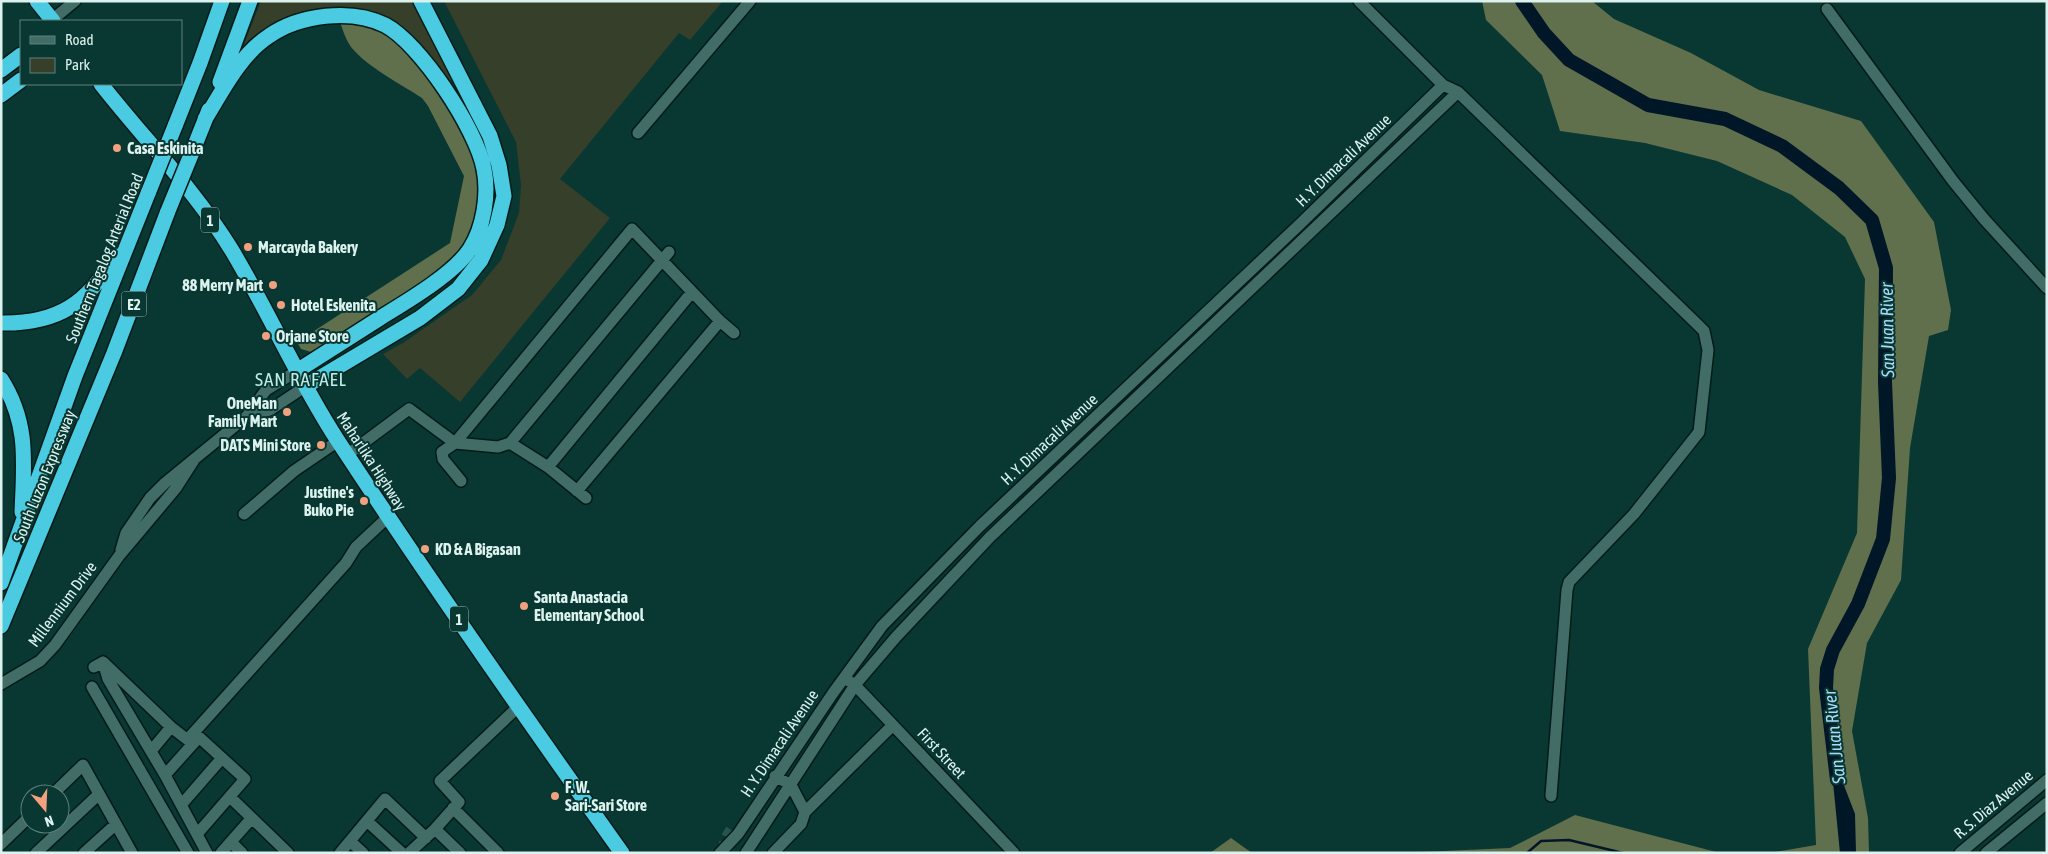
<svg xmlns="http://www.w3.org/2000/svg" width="2048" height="854" font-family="'Asap Condensed',sans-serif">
<rect width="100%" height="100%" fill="#093732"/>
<!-- green -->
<path fill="#363f29" d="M261 1H415L454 78 447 82 403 31 301 16 238 60Z
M444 1H723L690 40 679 33 560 179 610 218 460 402 420 368 407 379 383 354 403 343 472 295 501 260 519 213 521 185 516 142Z"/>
<!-- forest -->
<path fill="#606f4c" d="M1482 1H1592L1614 19 1691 53 1759 90 1861 121 1934 222 1951 310 1948 330 1929 336 1910 448 1901 580 1867 643 1852 731 1868 818 1869 853H1770L1816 845 1808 649 1857 533 1865 279 1845 237 1792 195 1717 161 1645 143 1560 131 1542 75 1486 20Z
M340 22 365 24 388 32 429 71 471 153 478 177 479 202 472 226 463 245 445 266 321 349 311 352 301 349 297 342 450 243 464 176 428 106 422 98C402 85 366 66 351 47 346 40 343 31 340 22Z
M1575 815 1720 853H1399L1510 848Z
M1231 838 1252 853H1210Z"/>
<!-- water -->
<path fill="#001727" d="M1835 762 1855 814 1856 853H1840L1833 782Z"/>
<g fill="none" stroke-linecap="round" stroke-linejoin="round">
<!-- stream -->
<path stroke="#001727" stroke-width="2.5" d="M1527 853 1541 841 1569 840 1623 853"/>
<!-- river -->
<path stroke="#001727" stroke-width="14" d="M1522 1 1544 33 1569 60 1648 105 1725 119 1782 146 1839 188 1872 220 1886 268 1885 382 1889 478 1883 539 1858 604 1833 650 1827 669 1826 688 1837 780"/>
<!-- minor-tunnel -->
<path stroke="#28534e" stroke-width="11" stroke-dasharray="11 5.5" stroke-linecap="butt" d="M725 853C723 843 725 838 731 830"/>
<!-- minor casing -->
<g stroke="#001d19" stroke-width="14">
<path id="minor" d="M1359 1 1443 85 1458 92 1698 325 1704 331 1708 350 1699 432 1634 514 1569 582 1567 590 1551 796
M1827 9 1953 181 1984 219 2047 288
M52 20 75 1
M638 133 750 1
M247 416 270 410 306 386
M510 443 548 467 586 498
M347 455 409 409 455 443 498 447 510 443 669 252
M548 467 692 292
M461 481 443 459 442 452 455 443 632 229 720 321 734 333
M577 491 720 321
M244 514 294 471 338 441
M121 550 126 533 150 498 165 483 247 416 266 390 297 371
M103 662 108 679 165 775 207 853
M94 667 103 662 171 727 193 744
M849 681 855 685 1014 853
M1 684 40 661 55 645 119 556 176 488 194 460
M92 687 188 853
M188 739 346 563 356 547 388 517
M151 751 171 727
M165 775 199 737 245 779 198 833
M775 776 791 785 805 812
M53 794 83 765 132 853
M230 797 288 853
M182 804 222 758
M453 808 498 853
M367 821 402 853
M435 829 460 853
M350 841 363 853
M231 842 242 853
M1 844 30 816
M36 853 98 795
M84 853 115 825
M221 853 251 819
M340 853 385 799 426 838
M409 853 435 829 459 802 440 781 519 706
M720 853 738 834 833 693 882 626 980 526 1299 225 1443 85
M746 853 855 685 896 637 990 537 1458 92
M773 853 801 824 805 812 893 725
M1960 853 2047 780
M1986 853 2047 803"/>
</g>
<!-- highway casing -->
<g stroke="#001d19" stroke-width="18">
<path id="highway" d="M37 1 53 21
M1 70 21 55
M220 82 250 1
M101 84C144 139 195 190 231 249 269 312 298 380 338 441 429 580 525 717 622 853
M1 95 21 80
M205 119C223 90 240 55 269 36 299 15 351 8 385 25 420 43 477 130 484 169 489 194 484 227 470 249 454 274 406 302 380 318 353 335 325 353 297 371
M175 126 200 63 222 1
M193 150 209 110
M1 323C59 324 87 303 116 256
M1 379C29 423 24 462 22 512
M306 386 420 318 458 289 481 260 497 225 504 196 499 165 490 136 421 1
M1 583 75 376 149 191
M1 626 114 353 168 211"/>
</g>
<!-- minor -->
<use href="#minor" stroke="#426d66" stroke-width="11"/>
<!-- highway -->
<use href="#highway" stroke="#4acbe1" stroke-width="15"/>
<!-- highway-bridge casing -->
<g stroke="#001d19" stroke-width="18" stroke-linecap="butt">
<path id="highway-bridge" d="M149 191 175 126
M168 211 193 150"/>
</g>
<!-- highway-bridge -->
<use href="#highway-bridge" stroke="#4acbe1" stroke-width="15"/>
</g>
<!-- markers -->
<g fill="#f2a07f" stroke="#093732" stroke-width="2">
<circle cx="117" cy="148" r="5"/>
<circle cx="248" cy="247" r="5"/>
<circle cx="273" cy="285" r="5"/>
<circle cx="281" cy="305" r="5"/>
<circle cx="266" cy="336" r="5"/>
<circle cx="287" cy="412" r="5"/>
<circle cx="321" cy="445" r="5"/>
<circle cx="364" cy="501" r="5"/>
<circle cx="425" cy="549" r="5"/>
<circle cx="524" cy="606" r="5"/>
<circle cx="555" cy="796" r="5"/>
</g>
<g text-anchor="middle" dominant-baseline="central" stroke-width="4" stroke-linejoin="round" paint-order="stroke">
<!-- shield labels -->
<g fill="#093732" stroke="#9cbab6" stroke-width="1">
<rect x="201" y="207.5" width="18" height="25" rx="4"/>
<rect x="121.5" y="291.5" width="25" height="25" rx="4"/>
<rect x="450" y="606.5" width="18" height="25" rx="4"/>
</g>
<g font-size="15" font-weight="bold" fill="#dbf2ee">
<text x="210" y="220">1</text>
<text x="134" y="304">E2</text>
<text x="459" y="619">1</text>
</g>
<!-- poi labels -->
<g font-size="16" font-weight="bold" fill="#dbf2ee" stroke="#093732" text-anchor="start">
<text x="127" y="148">Casa Eskinita</text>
<text x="258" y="247">Marcayda Bakery</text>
<text x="263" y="285" text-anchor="end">88 Merry Mart</text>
<text x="291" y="305">Hotel Eskenita</text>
<text x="276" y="336">Orjane Store</text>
<text x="277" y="403" text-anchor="end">OneMan<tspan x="277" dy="18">Family Mart</tspan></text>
<text x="311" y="445" text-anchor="end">DATS Mini Store</text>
<text x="354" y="492" text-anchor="end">Justine's<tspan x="354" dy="18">Buko Pie</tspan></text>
<text x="435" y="549">KD &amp; A Bigasan</text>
<text x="534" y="597">Santa Anastacia<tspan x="534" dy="18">Elementary School</tspan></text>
<text x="565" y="787">F. W.<tspan x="565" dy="18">Sari-Sari Store</tspan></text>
</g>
<!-- street labels -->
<g font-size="16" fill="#dbf2ee" stroke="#093732">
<text transform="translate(1343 160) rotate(-44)">H. Y. Dimacali Avenue</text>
<text transform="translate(104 258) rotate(-68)">Southern Tagalog Arterial Road</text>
<text transform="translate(1049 439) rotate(-43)">H. Y. Dimacali Avenue</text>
<text transform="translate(372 461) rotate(57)">Maharlika Highway</text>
<text transform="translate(44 476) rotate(-68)">South Luzon Expressway</text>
<text transform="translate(62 604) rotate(-53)">Millennium Drive</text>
<text transform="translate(779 743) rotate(-56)">H. Y. Dimacali Avenue</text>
<text transform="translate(942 753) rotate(47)">First Street</text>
<text transform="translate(1993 804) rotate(-40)">R. S. Diaz Avenue</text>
</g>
<!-- water labels -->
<g font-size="18" font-style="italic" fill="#a9dafb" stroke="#093732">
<text transform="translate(1887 330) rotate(-91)">San Juan River</text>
<text transform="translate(1834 737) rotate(-96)">San Juan River</text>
</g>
<!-- quarter labels -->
<g font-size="19" letter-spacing="1" fill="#beede4" stroke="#093732">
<text x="301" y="379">SAN RAFAEL</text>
</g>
</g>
<!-- border -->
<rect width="2048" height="854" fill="none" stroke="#dbf2ee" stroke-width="5"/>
<!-- legend -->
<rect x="20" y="20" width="162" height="65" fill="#093732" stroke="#5d827d"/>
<rect x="30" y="36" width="25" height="8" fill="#426d66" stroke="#5d827d"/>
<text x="65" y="45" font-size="15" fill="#dbf2ee">Road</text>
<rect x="30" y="58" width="25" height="15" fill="#363f29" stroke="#5d827d"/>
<text x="65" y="70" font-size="15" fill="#dbf2ee">Park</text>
<!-- north arrow -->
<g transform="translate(45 809) rotate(161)"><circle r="24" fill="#093732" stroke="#5d827d"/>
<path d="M0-4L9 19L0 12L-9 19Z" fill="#f2a07f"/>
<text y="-8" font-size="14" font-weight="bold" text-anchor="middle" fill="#dbf2ee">N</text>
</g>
</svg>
